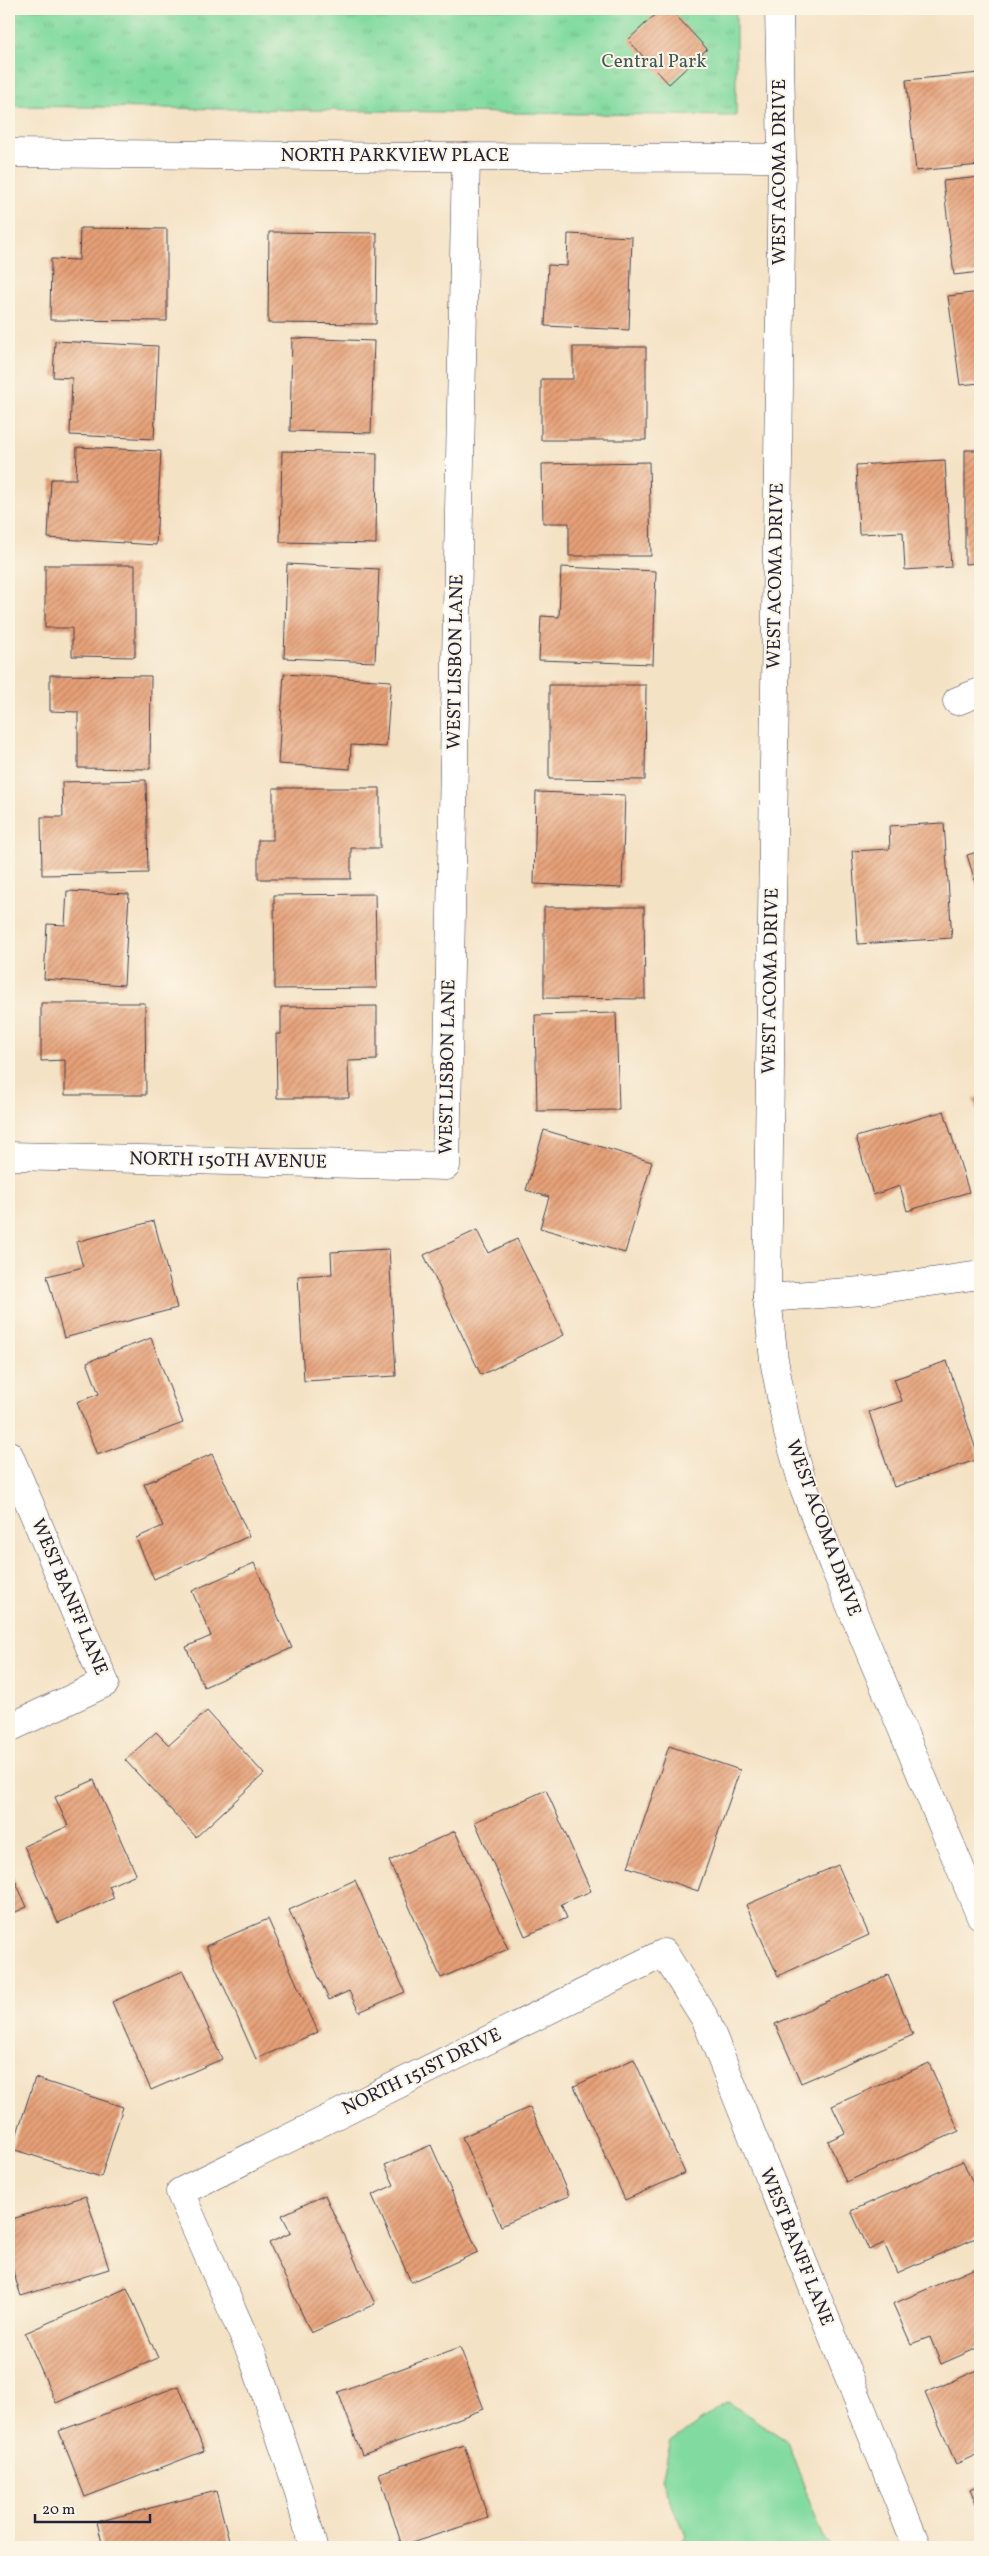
<svg xmlns="http://www.w3.org/2000/svg" width="989" height="2556" font-family="Vollkorn,serif">
<defs>
<pattern id="park-tufts" width="24" height="20" patternUnits="userSpaceOnUse" patternTransform="scale(1.25)"><rect width="24" height="20" fill="#81da9f"/><path d="M3 7l-1-3M5 7V3M7 7l1-3M15 17l-1-3M17 17v-4M19 17l1-3" fill="none" stroke="#6fbb8a"/></pattern>
<pattern id="building-hatch" width="6" height="6" patternUnits="userSpaceOnUse" patternTransform="scale(1.25)"><rect width="6" height="6" fill="#e6a077"/><path d="M-1 1l2-2M0 6l6-6M5 7l2-2" fill="none" stroke="#ba8263"/></pattern>
</defs>
<rect width="100%" height="100%" fill="#fcf5e5"/>
<filter id="ink" filterUnits="userSpaceOnUse"><feTurbulence type="fractalNoise" baseFrequency=".02" numOctaves="2"/><feDisplacementMap in="SourceGraphic" scale="10" xChannelSelector="R" yChannelSelector="G"/><feConvolveMatrix kernelMatrix="1 2 1 2 8 2 1 2 1" color-interpolation-filters="sRGB"/></filter>
<filter id="wash" filterUnits="userSpaceOnUse"><feTurbulence type="fractalNoise" baseFrequency=".0096" numOctaves="4" result="noise"/><feDisplacementMap in="SourceGraphic" scale="20" xChannelSelector="R" yChannelSelector="G"/><feGaussianBlur stdDeviation="1.12" result="paint"/><feColorMatrix in="noise" values="0 0 0 0 0 0 0 0 0 0 0 0 0 0 0 0 0 1.4 0 .05"/><feComposite in="paint" operator="in"/></filter>
<g filter="url(#wash)">
<rect width="100%" height="100%" fill="#f4e2c5"/>
<!-- green -->
<path fill="#81da9f" stroke="#527e6d" d="M728 2402 787 2441 824 2539 831 2547H678L685 2535 661 2479 671 2442Z"/>
<!-- park -->
<path fill="url(#park-tufts)" stroke="#527e6d" d="M9 9H736V116L9 106Z"/>
<g id="blocks">
<!-- building -->
<path fill="url(#building-hatch)" d="M661 9H670L707 49 669 84 628 40Z
M980 73V165L916 171 906 80Z
M980 177V272L954 275 943 181Z
M80 228 167 229V321L50 320 51 259 79 260Z
M269 232 377 233 376 324 268 323Z
M568 234 632 237 629 330 545 326 548 265 567 266Z
M980 292V383L960 385 948 296Z
M292 338 374 341 371 433 290 431Z
M55 341 158 346 154 439 70 435 72 378 53 377Z
M573 347H646V440H541V379H573Z
M77 447 161 451 156 545 48 538 51 479H76Z
M965 450H980V563L965 564Z
M282 451 377 453 376 544 280 542Z
M945 460 951 567 905 570 903 532 859 534 856 465Z
M649 462 651 556H569V523H543L542 464Z
M287 564 379 569 375 662 284 658Z
M45 565H135V657L72 656V628H45Z
M561 567 656 571 653 664 539 660 541 616 559 617Z
M284 674 391 681 386 747 351 745 350 769 278 764Z
M50 675 151 676 150 769 78 768V712L50 711Z
M549 685H646L645 780 549 779Z
M146 780 148 873 42 875 41 817H63L62 782Z
M273 788H380V848H351V879H258V840H273Z
M536 792 625 795 622 888 534 884Z
M944 823 952 938 858 944 852 851 890 849 889 826Z
M980 851V898L967 855Z
M67 891 129 894 124 985 44 979 47 924 65 925Z
M375 894 377 988 275 989 274 895Z
M544 907H644L645 999 544 998Z
M41 1003H145L146 1095H65V1060L41 1061Z
M377 1006V1060L348 1061 349 1098H277L276 1034H281V1007Z
M616 1013 619 1110 537 1111 535 1015Z
M980 1096V1121L973 1099Z
M944 1111 969 1192 907 1211 900 1186 873 1195 856 1137Z
M544 1130 652 1162 625 1253 540 1228 549 1197 526 1190Z
M154 1221 177 1308 64 1338 47 1276 83 1267 76 1242Z
M477 1230 488 1253 517 1239 564 1335 481 1375 424 1255Z
M389 1249 396 1376 304 1381 298 1276 332 1274 331 1252Z
M151 1338 183 1423 97 1455 77 1402 99 1394 87 1362Z
M947 1361 979 1459 894 1487 869 1412 902 1401 894 1379Z
M212 1454 249 1536 154 1579 136 1538 163 1526 144 1484Z
M254 1563 292 1648 204 1687 186 1647 211 1636 192 1591Z
M207 1711 264 1774 196 1837 125 1760 156 1732 169 1745Z
M669 1746 740 1770 698 1891 628 1867Z
M94 1780 136 1874 109 1886 114 1898 58 1923 24 1846 68 1826 55 1797Z
M546 1790 591 1891 561 1904 567 1918 525 1936 475 1822Z
M455 1831 508 1949 441 1978 389 1861Z
M838 1865 869 1935 778 1976 746 1905Z
M9 1867 27 1907 9 1915Z
M355 1880 405 1992 359 2012 349 1991 329 2000 289 1910Z
M268 1919 318 2032 256 2059 206 1946Z
M183 1971 222 2059 151 2090 112 2002Z
M888 1975 913 2035 801 2083 775 2024Z
M634 2059 685 2173 625 2200 574 2086Z
M929 2063 959 2131 846 2182 828 2141 845 2133 832 2106Z
M35 2078 123 2107 101 2177 12 2149Z
M530 2107 569 2196 501 2226 462 2137Z
M431 2145 478 2252 411 2282 372 2195 394 2185 385 2165Z
M963 2161 980 2199V2236L897 2273 884 2243 869 2250 851 2211Z
M325 2195 375 2304 311 2333 269 2243 291 2233 282 2215Z
M86 2196 109 2269 21 2296 9 2259V2220Z
M980 2266V2347L941 2364 930 2337 911 2344 893 2304Z
M127 2288 158 2358 56 2403 25 2333Z
M460 2347 484 2409 362 2455 338 2392Z
M980 2369V2453L956 2464 925 2393Z
M179 2386 204 2451 85 2497 59 2431Z
M464 2445 488 2518 402 2546 379 2473Z
M980 2484V2512L970 2489Z
M216 2491 231 2547H103L97 2522Z"/>
</g>
</g>
<g filter="url(#ink)">
<use href="#blocks" fill-opacity="0" stroke="#423f50" stroke-width="1"/>
<g fill="none" stroke-linecap="round" stroke-linejoin="round">
<!-- minor casing -->
<g stroke="#423f50" stroke-width="29">
<path id="minor" d="M957 701 980 692
M9 1156 446 1166 466 157
M767 1298 875 1290 980 1275
M9 1455 105 1683 9 1728
M313 2547 297 2486 253 2357 180 2192 664 1953 706 2020 917 2547"/>
</g>
<!-- tertiary casing -->
<g stroke="#423f50" stroke-width="29">
<path id="tertiary" d="M779 9 782 158 767 1298 774 1360 788 1433 804 1488 833 1564 980 1915
M9 153 417 157 782 158"/>
</g>
<!-- minor -->
<use href="#minor" stroke="#fff" stroke-width="28"/>
<!-- tertiary -->
<use href="#tertiary" stroke="#fff" stroke-width="28"/>
</g>
</g>
<g text-anchor="middle" dominant-baseline="central" stroke-width="4" stroke-linejoin="round" paint-order="stroke">
<!-- park labels -->
<g font-size="19" fill="#3e5959" stroke="#fcf5e5">
<text x="654" y="62">Central Park</text>
</g>
<!-- street labels -->
<g font-size="19" fill="#22223b" stroke="#fcf5e5">
<text x="395" y="156">NORTH PARKVIEW PLACE</text>
<text transform="translate(780 172) rotate(-90)">WEST ACOMA DRIVE</text>
<text transform="translate(776 576) rotate(-89)">WEST ACOMA DRIVE</text>
<text transform="translate(456 662) rotate(-89)">WEST LISBON LANE</text>
<text transform="translate(771 981) rotate(-89)">WEST ACOMA DRIVE</text>
<text transform="translate(448 1067) rotate(-89)">WEST LISBON LANE</text>
<text transform="translate(228 1161) rotate(1)">NORTH 150TH AVENUE</text>
<text transform="translate(823 1528) rotate(70)">WEST ACOMA DRIVE</text>
<text transform="translate(69 1597) rotate(67)">WEST BANFF LANE</text>
<text transform="translate(422 2072) rotate(-26)">NORTH 151ST DRIVE</text>
<text transform="translate(796 2247) rotate(68)">WEST BANFF LANE</text>
</g>
</g>
<!-- margin -->
<rect width="989" height="2556" fill="none" stroke="#fcf5e5" stroke-width="30"/>
<!-- scale -->
<path d="M35 2514v8h115v-8" fill="none" stroke="#22223b" stroke-width="2.5"/>
<text x="42" y="2514" font-size="15" fill="#22223b" stroke="#fcf5e5" stroke-width="4" paint-order="stroke">20 m</text>
</svg>
